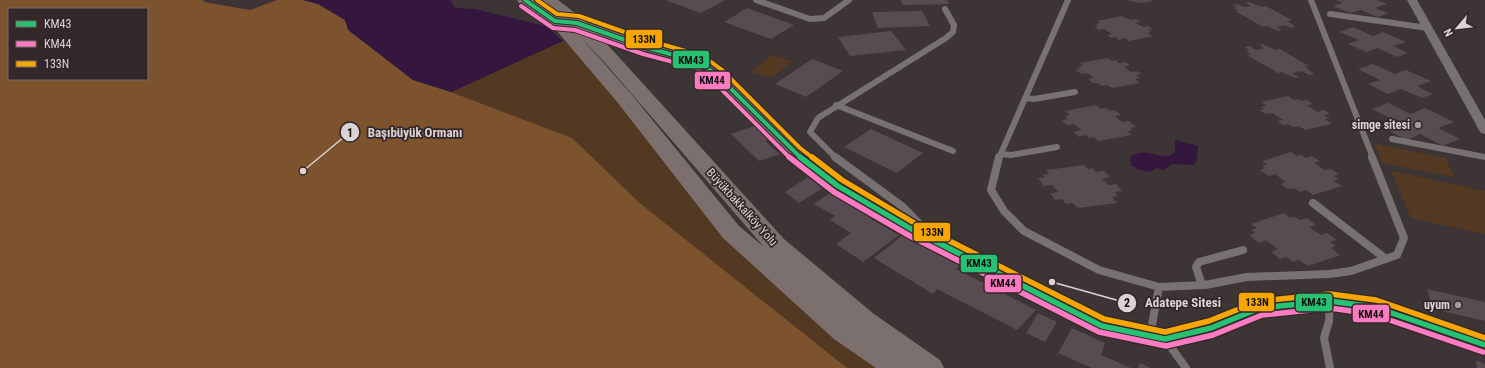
<svg xmlns="http://www.w3.org/2000/svg" width="1485" height="368" font-family="'Roboto Condensed',sans-serif">
<rect width="100%" height="100%" fill="#3c3435"/>
<!-- green -->
<path fill="#543922" d="M563 41 571 44 694 197 886 368H847L641 204 572 138 451 92Z
M771 55 792 61 772 78 752 72Z
M1375 144 1446 158 1454 177 1382 163Z
M1391 171 1485 191V234L1411 218Z"/>
<!-- forest -->
<path fill="#7c532c" fill-rule="evenodd" d="M0 0H203L204 2 250 10 277 0H303L318 4 345 20 349 30 413 80 451 92 572 138 641 204 847 368H0ZM9 9H147V79H9Z"/>
<!-- water -->
<path fill="#34163e" d="M303 0H450L455 8 475 9 546 26 563 41 451 92 413 80 348 30 345 20 318 4Z
M1175 140 1198 146 1197 160 1194 165 1172 164 1164 170 1157 168 1150 172 1140 170 1132 166 1130 159 1132 155C1137 153 1143 152 1148 153 1158 154 1166 160 1175 152Z"/>
<!-- building -->
<path fill="#594b52" d="M665 0H725L701 13Z
M900 0H947L949 4 903 5Z
M1126 0H1152L1153 1 1139 3Z
M1336 0H1377L1387 4 1375 8 1388 13 1378 17 1361 10 1350 13 1333 6 1343 3Z
M1249 2 1262 7 1266 6 1292 20 1288 21 1296 27 1291 28 1285 25 1276 27 1282 30 1278 31 1267 26 1263 27 1235 11H1239L1234 8 1237 7 1233 5 1238 4 1243 7 1251 6 1246 3Z
M747 8 794 25 771 39 724 22Z
M922 11 930 26 878 28 872 12Z
M1121 16 1131 20 1136 19 1141 22 1135 23 1143 27 1148 26 1153 29 1148 30 1151 32 1147 33 1153 36 1129 41 1124 38 1119 40 1116 37 1111 38 1107 35 1112 34 1104 29 1099 30 1094 27 1098 26 1096 24 1100 23 1097 21Z
M1353 27 1373 36 1383 32 1406 42 1393 46 1408 53 1397 57 1378 48 1366 52 1348 44 1359 40 1339 32Z
M891 31 906 50 850 56 838 37Z
M1262 44 1276 50 1280 49 1309 66H1305L1314 74 1309 75 1302 71 1292 73 1299 77 1295 78 1282 72 1278 73 1247 55 1251 54 1245 51 1249 50 1245 47 1250 46 1256 50 1264 48 1259 45Z
M1108 58 1112 61 1116 60 1119 63 1125 62 1130 65 1124 67 1131 72 1137 71 1142 74 1136 75 1140 78 1135 79 1140 83 1112 88 1107 85 1102 86 1098 83H1093L1088 79 1094 78 1087 73 1081 74 1075 70 1080 69 1078 67 1083 66 1080 63Z
M812 59 843 71 806 97 775 84Z
M1373 64 1395 74 1406 70 1431 81 1417 86 1433 94 1422 98 1401 89 1388 94 1368 84 1380 80 1358 69Z
M1288 96 1294 100 1298 99 1302 101 1307 100 1313 104 1307 105 1318 112 1324 110 1330 114 1324 115 1329 118 1325 119 1332 124 1305 130 1299 126 1293 127 1288 124 1283 125 1277 121 1283 120 1272 113 1266 114 1259 110 1264 109 1261 107 1266 105 1261 102Z
M1388 103 1411 114 1425 108 1454 122 1438 128 1460 139 1443 146 1420 134 1407 140 1382 127 1397 121 1372 109Z
M1096 105 1100 109 1106 108 1110 111 1115 110 1121 115 1115 116 1122 122 1129 121 1136 127 1130 128 1133 130 1127 131 1131 135 1098 141 1094 137 1089 138 1086 135 1079 137 1074 132 1081 130 1074 124 1067 125 1062 120 1068 119 1065 116 1070 115 1065 111Z
M757 125 772 138 765 141 780 154 759 161 731 134Z
M871 129 923 153 897 173 844 147Z
M1291 152 1297 156 1301 155 1306 158 1312 156 1320 161 1314 163 1325 170 1331 169 1339 174 1333 176 1339 179 1334 181 1342 186 1313 195 1306 190 1300 192 1294 188 1288 189 1280 184 1286 182 1275 174 1269 176 1260 170 1265 168 1262 166 1267 164 1262 161Z
M1084 165 1088 169 1093 168 1096 172 1104 171 1110 177 1102 179 1108 185 1116 184 1122 191 1114 192 1118 196 1112 197 1117 203 1078 208 1073 203 1066 204 1062 199 1055 200 1050 193 1058 192 1052 185 1044 186 1038 178 1045 177 1042 175 1049 174 1046 170Z
M808 177 823 188 799 203 785 192Z
M831 192 874 216 871 219 899 235 863 262 836 244 851 233 830 220 835 216 814 204Z
M1284 213 1290 218 1295 217 1300 220 1307 218 1316 225 1309 227 1321 235 1327 233 1337 240 1330 242 1336 246 1331 248 1340 255 1308 266 1299 260 1293 262 1286 257 1280 259 1271 252 1278 249 1266 240 1259 243 1249 235 1255 233 1251 230 1257 228 1251 224Z
M903 235 960 265 956 269 1036 310 1017 330 937 289 933 294 874 258Z
M1427 289 1485 302V321L1433 309Z
M1038 313 1057 322 1045 342 1026 333Z
M1072 328 1105 343 1101 355 1131 368H1092L1058 353Z
M1476 360 1485 364V368H1477Z
M1140 363 1151 368H1138Z"/>
<g fill="none" stroke-linecap="round" stroke-linejoin="round">
<!-- lane-far1 -->
<path stroke="#787172" stroke-width="6" d="M756 0 810 19 824 18 849 0
M1311 0 1373 158
M1330 14 1428 28
M1025 98 1034 99 1075 92
M836 105 953 151
M1392 139 1485 157
M1001 154 1011 155 1057 147
M836 158 810 132 818 118 946 38 953 32 954 25 945 9
M999 158 1068 0"/>
<!-- lane -->
<path stroke="#787172" stroke-width="8" d="M835 157 903 207 926 231
M999 157 991 190 1004 211 1024 231 1099 270 1159 287 1205 285 1247 277 1329 274 1351 271 1397 255 1404 238 1372 157
M1313 203 1386 259
M1202 285 1196 267 1199 262 1243 250
M1330 301 1329 321 1324 338 1330 368
M1150 336 1159 287
M1165 339 1186 368"/>
<!-- street -->
<path fill="#787172" fill-rule="evenodd" d="M1407 0H1417L1485 120V134L1481 133 1479 130Z"/>
<!-- secondary -->
<path fill="#736b6b" fill-rule="evenodd" d="M577 19 650 44 704 59 723 72 801 149 845 182 920 225 1107 318 1165 330 1207 320 1260 300 1330 293 1374 299 1485 336V354L1372 315 1330 309 1263 316 1219 334 1165 348 1094 332 906 235 831 190 789 157 711 78 694 65 640 50 572 26 570 23 572 20Z"/>
<!-- highway -->
<path fill="#7c706f" fill-rule="evenodd" d="M517 0H535L557 15 540 0H558L583 19 617 55 784 239 874 314 940 360 944 368H876L834 339 723 238 618 103 557 31 519 3ZM579 35 605 63 764 247 739 226 632 95Z"/>
<!-- bus-1-far1 casing -->
<g stroke="#342729" stroke-width="6">
<path id="bus-1-far1" d="M525 0 555 21 577 23 645 47 699 62 717 75 801 158"/>
</g>
<!-- bus-1 casing -->
<g stroke="#342729" stroke-width="8">
<path id="bus-1" d="M800 157 838 186 913 230 1102 326 1165 339 1211 328 1260 308 1330 301 1374 307 1485 345"/>
</g>
<!-- bus-2-far1 casing -->
<g stroke="#342729" stroke-width="6">
<path id="bus-2-far1" d="M521 6 553 28 575 30 643 54 696 68 712 80 790 158"/>
</g>
<!-- bus-2 casing -->
<g stroke="#342729" stroke-width="8">
<path id="bus-2" d="M789 157 834 192 910 236 1099 332 1166 346 1213 335 1262 315 1330 308 1372 314 1483 352"/>
</g>
<!-- bus-3-far1 casing -->
<g stroke="#342729" stroke-width="6">
<path id="bus-3-far1" d="M537 0 557 14 579 16 647 40 703 56 722 70 800 148 813 158"/>
</g>
<!-- bus-3 casing -->
<g stroke="#342729" stroke-width="8">
<path id="bus-3" d="M812 157 842 180 916 224 1104 319 1165 332 1209 321 1259 301 1330 294 1376 300 1485 338"/>
</g>
<!-- bus-1-far1 -->
<use href="#bus-1-far1" stroke="#26c172" stroke-width="4"/>
<!-- bus-1 -->
<use href="#bus-1" stroke="#26c172" stroke-width="5.5"/>
<!-- bus-2-far1 -->
<use href="#bus-2-far1" stroke="#fe7ac1" stroke-width="4"/>
<!-- bus-2 -->
<use href="#bus-2" stroke="#fe7ac1" stroke-width="5.5"/>
<!-- bus-3-far1 -->
<use href="#bus-3-far1" stroke="#f7a600" stroke-width="4"/>
<!-- bus-3 -->
<use href="#bus-3" stroke="#f7a600" stroke-width="5.5"/>
</g>
<!-- markers -->
<g fill="#a49b9c" stroke="#342729" stroke-width="1.5">
<circle cx="1418" cy="125" r="4"/>
<circle cx="1458" cy="305" r="4"/>
</g>
<g text-anchor="middle" dominant-baseline="central" stroke-width="3.5" stroke-linejoin="round" paint-order="stroke">
<!-- poi labels -->
<g font-size="12" font-weight="bold" fill="#dcd3d4" stroke="#342729" text-anchor="end">
<text x="1410" y="125">simge sitesi</text>
<text x="1450" y="305">uyum</text>
</g>
<!-- street labels -->
<g font-size="12" fill="#dcd3d4" stroke="#342729">
<text transform="translate(742 207) rotate(48)">Büyükbakkalköy Yolu</text>
</g>
</g>
<!-- callouts -->
<path fill="none" stroke="#dcd3d4" stroke-width="1.5" d="M303 171L350 132M1052 282L1127 303"/>
<g fill="#dcd3d4" stroke="#342729" stroke-width="1.5">
<circle cx="303" cy="171" r="4"/>
<circle cx="1052" cy="282" r="4"/>
<circle cx="350" cy="132" r="10"/>
<circle cx="1127" cy="303" r="10"/>
</g>
<g font-size="12" text-anchor="middle" font-weight="bold" fill="#111">
<text x="350" y="137">1</text>
<text x="1127" y="307">2</text>
</g>
<g font-size="13" text-anchor="middle" font-weight="bold" fill="#dcd3d4" stroke="#342729" stroke-width="3.5" stroke-linejoin="round" paint-order="stroke">
<text x="415" y="137">Başıbüyük Ormanı</text>
<text x="1183" y="307">Adatepe Sitesi</text>
</g>
<g stroke="#342729" stroke-width="1.5">
<rect x="625" y="29" width="38" height="20" rx="4" fill="#f7a600"/>
<rect x="672" y="50" width="38" height="19" rx="4" fill="#26c172"/>
<rect x="694" y="71" width="37" height="19" rx="4" fill="#fe7ac1"/>
<rect x="913" y="222" width="38" height="20" rx="4" fill="#f7a600"/>
<rect x="960" y="254" width="38" height="19" rx="4" fill="#26c172"/>
<rect x="984" y="274" width="38" height="19" rx="4" fill="#fe7ac1"/>
<rect x="1238" y="292" width="37" height="20" rx="4" fill="#f7a600"/>
<rect x="1295" y="293" width="38" height="19" rx="4" fill="#26c172"/>
<rect x="1352" y="304" width="38" height="19" rx="4" fill="#fe7ac1"/>
</g>
<g font-size="11" text-anchor="middle" font-weight="bold" fill="#111">
<text x="644" y="43">133N</text>
<text x="691" y="64">KM43</text>
<text x="712" y="84">KM44</text>
<text x="932" y="236">133N</text>
<text x="979" y="267">KM43</text>
<text x="1003" y="287">KM44</text>
<text x="1257" y="306">133N</text>
<text x="1314" y="306">KM43</text>
<text x="1371" y="318">KM44</text>
</g>
<!-- legend -->
<rect x="8" y="8" width="140" height="72" fill="#342729" stroke="#776c6d"/>
<rect x="16" y="21" width="20" height="6" fill="#26c172" stroke="#776c6d"/>
<text x="44" y="28" font-size="12" fill="#dcd3d4">KM43</text>
<rect x="16" y="41" width="20" height="6" fill="#fe7ac1" stroke="#776c6d"/>
<text x="44" y="48" font-size="12" fill="#dcd3d4">KM44</text>
<rect x="16" y="61" width="20" height="6" fill="#f7a600" stroke="#776c6d"/>
<text x="44" y="68" font-size="12" fill="#dcd3d4">133N</text>
<!-- north arrow -->
<g transform="translate(1457 28) rotate(242)" stroke="#342729" stroke-width="3" paint-order="stroke">
<path d="M0-3L7 15L0 10L-7 15Z" fill="#dcd3d4"/>
<text y="-6" font-size="11" font-weight="bold" text-anchor="middle" fill="#dcd3d4">N</text>
</g>
</svg>
